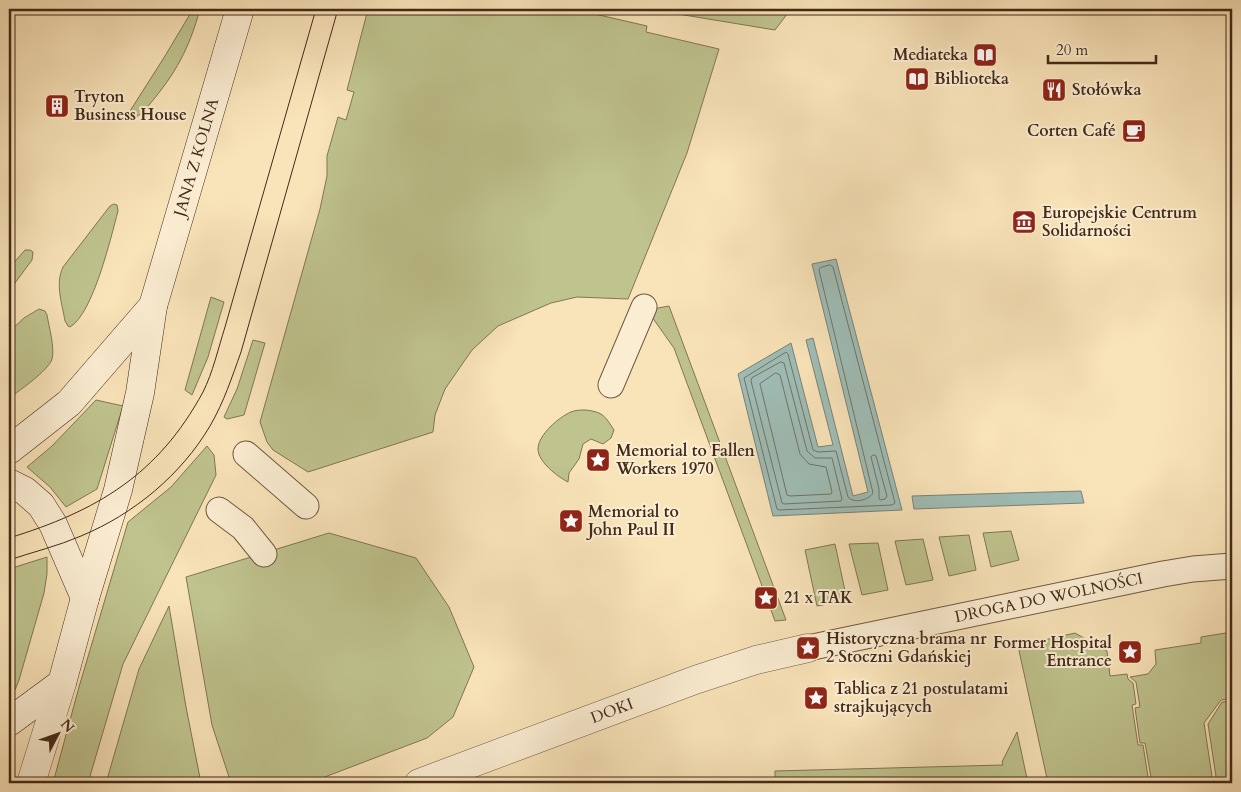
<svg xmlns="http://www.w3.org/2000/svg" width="1241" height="792" font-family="Cardo,serif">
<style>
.green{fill:#bfc38e;stroke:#817654}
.water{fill:#9fbdb6;stroke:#7a8277}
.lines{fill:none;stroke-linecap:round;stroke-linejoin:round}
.shore{stroke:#717468;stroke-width:1}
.pedestrian-casing{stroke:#705841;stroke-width:27}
.minor-casing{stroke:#705841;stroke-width:29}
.tertiary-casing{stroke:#705841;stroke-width:29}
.secondary-casing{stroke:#432a19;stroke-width:29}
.pedestrian{stroke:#fbedd2;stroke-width:25}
.minor{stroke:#fbedd2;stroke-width:28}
.tertiary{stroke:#fbedd2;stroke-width:28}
.secondary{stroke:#fbedd2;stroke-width:28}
.tram{stroke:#432a19;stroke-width:1}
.labels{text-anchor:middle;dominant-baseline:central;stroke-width:4;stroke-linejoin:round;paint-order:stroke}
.poi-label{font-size:16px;font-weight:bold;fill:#432a19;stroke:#fbedd2;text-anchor:start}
.street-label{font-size:16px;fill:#432a19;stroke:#fbedd2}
</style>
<rect width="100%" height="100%" fill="#f9e3b9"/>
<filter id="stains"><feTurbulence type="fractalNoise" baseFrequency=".004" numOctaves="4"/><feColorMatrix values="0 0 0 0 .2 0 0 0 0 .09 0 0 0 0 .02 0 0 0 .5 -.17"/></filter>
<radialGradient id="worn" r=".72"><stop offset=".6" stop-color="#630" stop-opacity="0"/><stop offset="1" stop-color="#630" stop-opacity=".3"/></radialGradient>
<path class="green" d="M193,9H200C189,49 176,73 149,105C144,110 138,119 130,118L128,116L130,111L165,56Z
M368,9H573L647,26L646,32L719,49L687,153L628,299L577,297L551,303L498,326L472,350L445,389L435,415L433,432L308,472L273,450L267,442L260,422L320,209L327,176V156L338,117L346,120L354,92L347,90Z
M685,9H791L775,30L678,14Z
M114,204L117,205L118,211C111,237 93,314 70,327L68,326L65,321C62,303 55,284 63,267L110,206Z
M25,250H30L33,252L32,260L9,291V268Z
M211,297L224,302L208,357L192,395L185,390Z
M669,306L786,620L775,621L674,348L647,310Z
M39,309L45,311L47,315C49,327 55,348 52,359C49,370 19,391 9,398V332L24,318Z
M253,340L265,343L244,415L227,419L224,417L237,389Z
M96,400L123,406L97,489L66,507L50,487L27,467L52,446Z
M586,410C603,412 605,416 614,430L611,438L603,444L591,439L583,444L579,459L569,473L568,482C558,477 538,462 538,449C538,435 559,417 571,412C575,410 581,410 586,410Z
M207,446L214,455L216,475L123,664L88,783H53L79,687L128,522L171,487Z
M1011,531L1019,560L991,567L983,533Z
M329,533L416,558L449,607L474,667L453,717L427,738L309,783H231L212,725L186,577Z
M969,535L976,570L949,576L939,537Z
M923,539L933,580L906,585L895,541Z
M878,543L888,590L862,595L849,544Z
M835,544L847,600L817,606L805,550Z
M47,557V574L44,593L19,680L15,690L9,696V569Z
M169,606L186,707L201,783H106L139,669Z
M1232,632V698L1221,700L1204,723L1213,783H1152L1145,743H1140L1135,708L1140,707L1136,682L1130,677L1148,674L1156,664L1155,650L1201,643V637Z
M1075,633L1107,651L1110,676L1127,674L1128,679L1133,683L1136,704L1132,705L1138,745H1143L1149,783H1048L1018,646Z
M1232,701V783H1217L1208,724L1222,702Z
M1017,732L1028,783H775V771L1003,765L1002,762Z"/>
<path class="water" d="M836,259L902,510L773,516L738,374L791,343L818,447L833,445L806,340L813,338L853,496L868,492L812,264Z
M1081,491L1084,503L914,509L912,496Z"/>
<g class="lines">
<path class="shore" d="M830,265L833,267L895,503L892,505L779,510L777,509L744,378L786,352L788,354L813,450L818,452L836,451L848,497C854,504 869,500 873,493L819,270L820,268Z
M781,362L784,363L807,451L815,458H832L842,499L841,501L784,504L782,503L751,381L752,378Z
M776,373L780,375L800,454L809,464L826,467L832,492L831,494L790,496L787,495L760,384Z
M874,455L876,456L887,496L885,499L880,500L879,498V489L871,457Z"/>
<defs>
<g id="pedestrian">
<path d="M611,385L644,307"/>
<path d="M246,454L306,506"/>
<path d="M219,510L243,528L264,554"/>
<path id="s1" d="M808,648L1163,574L1193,569L1232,566"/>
</g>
<g id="minor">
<path id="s2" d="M419,783L695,680L756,660L808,648"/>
</g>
<path id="tertiary" d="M31,783L62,683"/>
<g id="secondary">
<path d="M9,450L69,403L153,306"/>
<path d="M9,483L25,491L41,505L53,524L85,598"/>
<path id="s3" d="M9,722L62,683L85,598L118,490L140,393L153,306L240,9"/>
</g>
</defs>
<use href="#pedestrian" class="pedestrian-casing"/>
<use href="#minor" class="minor-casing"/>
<use href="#tertiary" class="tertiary-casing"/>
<use href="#secondary" class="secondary-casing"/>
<use href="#pedestrian" class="pedestrian"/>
<use href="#minor" class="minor"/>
<use href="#tertiary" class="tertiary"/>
<use href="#secondary" class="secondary"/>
<path class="tram" d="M9,538C97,511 158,475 203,392C213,372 218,349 225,327L316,9
M9,560C33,552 58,546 81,536C134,514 181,475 210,426C224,402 232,377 241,352L338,9"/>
</g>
<defs>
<symbol id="library-square" viewBox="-11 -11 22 22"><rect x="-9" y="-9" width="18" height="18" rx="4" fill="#8f2418" stroke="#fbedd2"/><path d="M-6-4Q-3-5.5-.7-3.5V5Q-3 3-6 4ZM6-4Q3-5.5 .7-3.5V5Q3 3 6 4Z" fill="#fff"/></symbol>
<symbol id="restaurant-square" viewBox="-11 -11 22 22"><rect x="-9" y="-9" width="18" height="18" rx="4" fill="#8f2418" stroke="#fbedd2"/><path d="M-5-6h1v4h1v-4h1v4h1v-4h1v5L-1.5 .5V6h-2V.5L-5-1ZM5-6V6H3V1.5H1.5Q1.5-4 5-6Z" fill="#fff"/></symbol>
<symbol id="building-square" viewBox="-11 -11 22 22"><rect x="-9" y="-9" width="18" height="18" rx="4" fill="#8f2418" stroke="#fbedd2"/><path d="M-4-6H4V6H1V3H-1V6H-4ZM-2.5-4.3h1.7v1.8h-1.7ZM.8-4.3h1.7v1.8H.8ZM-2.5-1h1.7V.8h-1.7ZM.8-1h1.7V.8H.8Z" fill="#fff"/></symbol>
<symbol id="cafe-square" viewBox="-11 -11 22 22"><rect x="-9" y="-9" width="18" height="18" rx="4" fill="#8f2418" stroke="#fbedd2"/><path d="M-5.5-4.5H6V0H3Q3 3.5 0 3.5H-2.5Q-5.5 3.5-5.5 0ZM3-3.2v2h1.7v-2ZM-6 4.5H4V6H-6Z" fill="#fff"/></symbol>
<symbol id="museum-square" viewBox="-11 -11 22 22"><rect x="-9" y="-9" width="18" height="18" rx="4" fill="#8f2418" stroke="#fbedd2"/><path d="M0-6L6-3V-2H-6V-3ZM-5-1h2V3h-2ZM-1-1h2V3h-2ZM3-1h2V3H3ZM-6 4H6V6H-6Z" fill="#fff"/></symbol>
<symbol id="sight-square" viewBox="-11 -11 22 22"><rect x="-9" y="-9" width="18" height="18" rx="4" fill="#8f2418" stroke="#fbedd2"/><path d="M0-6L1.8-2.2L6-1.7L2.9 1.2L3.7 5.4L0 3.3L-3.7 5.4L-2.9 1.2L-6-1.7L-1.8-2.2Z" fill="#fff"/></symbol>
</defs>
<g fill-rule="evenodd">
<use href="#library-square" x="971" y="41" width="28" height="28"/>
<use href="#library-square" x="903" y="65" width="28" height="28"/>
<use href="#restaurant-square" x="1040" y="76" width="28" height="28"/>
<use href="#building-square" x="43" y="92" width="28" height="28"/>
<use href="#cafe-square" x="1120" y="117" width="28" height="28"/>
<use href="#museum-square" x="1010" y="208" width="28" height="28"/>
<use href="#sight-square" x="584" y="446" width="28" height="28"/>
<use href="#sight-square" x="557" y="507" width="28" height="28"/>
<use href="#sight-square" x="752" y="584" width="28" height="28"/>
<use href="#sight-square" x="794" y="634" width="28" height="28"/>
<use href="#sight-square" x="1116" y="638" width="28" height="28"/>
<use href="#sight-square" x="802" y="684" width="28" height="28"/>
</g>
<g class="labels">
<g class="poi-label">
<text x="968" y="55" text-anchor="end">Mediateka</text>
<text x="934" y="79">Biblioteka</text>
<text x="1072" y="90">Stołówka</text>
<text x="74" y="97">Tryton<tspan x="74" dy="18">Business House</tspan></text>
<text x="1116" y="131" text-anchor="end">Corten Café</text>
<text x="1042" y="213">Europejskie Centrum<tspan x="1042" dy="18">Solidarności</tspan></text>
<text x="616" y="451">Memorial to Fallen<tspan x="616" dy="18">Workers 1970</tspan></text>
<text x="588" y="512">Memorial to<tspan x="588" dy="18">John Paul II</tspan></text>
<text x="784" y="598">21 x TAK</text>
<text x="826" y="639">Historyczna brama nr<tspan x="826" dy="18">2 Stoczni Gdańskiej</tspan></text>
<text x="1112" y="643" text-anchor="end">Former Hospital<tspan x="1112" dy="18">Entrance</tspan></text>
<text x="834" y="689">Tablica z 21 postulatami<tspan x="834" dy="18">strajkujących</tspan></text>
</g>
<g class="street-label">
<text stroke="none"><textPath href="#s3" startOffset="609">JANA Z KOLNA</textPath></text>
<text stroke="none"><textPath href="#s1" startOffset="246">DROGA DO WOLNOŚCI</textPath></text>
<text stroke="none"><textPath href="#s2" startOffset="206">DOKI</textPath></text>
</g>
</g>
<rect width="1241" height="792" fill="none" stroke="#f9e3b9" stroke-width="30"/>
<rect x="10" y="10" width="1221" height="772" fill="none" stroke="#432a19" stroke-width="2.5"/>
<rect x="15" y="15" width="1211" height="762" fill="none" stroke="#432a19"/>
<g transform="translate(58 734) rotate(49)" stroke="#fbedd2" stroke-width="4" paint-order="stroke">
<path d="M0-4L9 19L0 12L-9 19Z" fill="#432a19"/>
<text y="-8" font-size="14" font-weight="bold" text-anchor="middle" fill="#432a19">N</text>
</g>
<path d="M1048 55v8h108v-8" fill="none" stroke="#432a19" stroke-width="2.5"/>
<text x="1056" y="55" font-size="15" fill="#432a19" stroke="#fbedd2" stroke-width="4" paint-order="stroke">20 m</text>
<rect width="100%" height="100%" filter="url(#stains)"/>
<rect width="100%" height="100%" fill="url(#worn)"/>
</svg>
